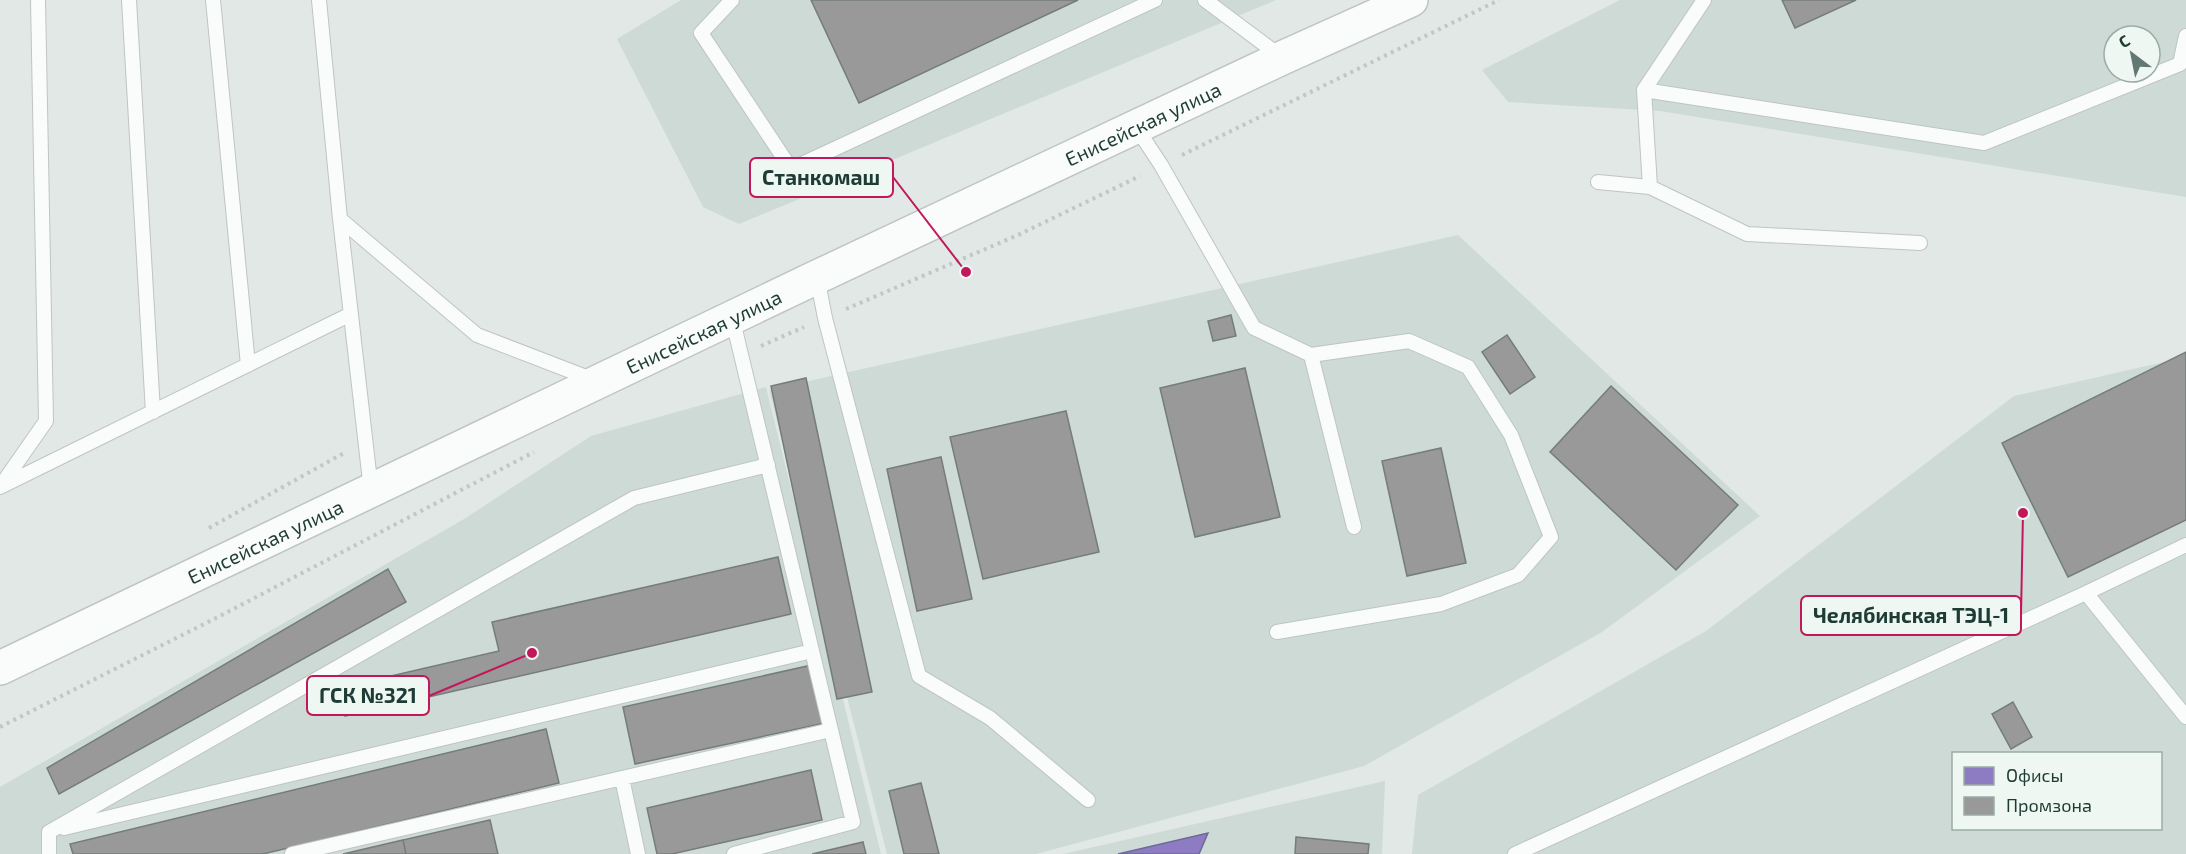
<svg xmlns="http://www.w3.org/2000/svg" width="2186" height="854" font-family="'Exo 2',sans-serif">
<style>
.built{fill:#cedad5;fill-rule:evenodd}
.offices{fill:#8e7cc3;stroke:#6c6998;stroke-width:1.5}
.industry{fill:#999;stroke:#747d7b;stroke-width:1.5}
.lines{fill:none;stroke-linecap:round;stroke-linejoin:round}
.service-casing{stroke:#bec5c2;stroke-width:16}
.tertiary-casing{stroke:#bec5c2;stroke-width:36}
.path{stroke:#bfc8c6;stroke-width:4;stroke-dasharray:3 4.5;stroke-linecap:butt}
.service{stroke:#fafcfb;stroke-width:14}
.tertiary{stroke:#fafcfb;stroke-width:33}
.labels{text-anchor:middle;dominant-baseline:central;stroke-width:6;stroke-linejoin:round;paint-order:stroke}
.street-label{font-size:20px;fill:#1e3c35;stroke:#eff7f3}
.leader{fill:none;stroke:#c2185b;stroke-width:2}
.callout-dot{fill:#c2185b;stroke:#eff7f3;stroke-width:2}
.callout{fill:#eff7f3;stroke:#c2185b;stroke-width:2}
.callout-label{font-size:21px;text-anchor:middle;font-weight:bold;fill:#1e3c35}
</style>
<rect width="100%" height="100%" fill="#e1e8e5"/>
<path class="built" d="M681,0H1276L739,224L703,207L617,39Z
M1620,0H2186V197L1660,111L1508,102L1482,70ZM2114,36H2150V72H2114Z
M1458,235L1760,516L1602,632L1364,766L1036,854H887L769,390Z
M2186,357V854H1412L1418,795L1706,631L2014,396ZM1954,754H2160V828H1954Z
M766,387L881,854H0V787L464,519L591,436Z
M1385,781L1382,854H1063Z"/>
<path class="offices" d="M1208,833L1199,854H1118Z"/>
<path class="industry" d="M811,0H1078L859,103Z
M1782,0H1856L1795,28Z
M1231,315L1236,336L1213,341L1208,321Z
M1507,335L1535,377L1510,394L1482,352Z
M2186,352V520L2068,577L2002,443Z
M1245,368L1280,517L1195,537L1160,388Z
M806,378L872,692L837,699L771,386Z
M1611,386L1738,505L1676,570L1550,452Z
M1066,411L1099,552L983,579L950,437Z
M1441,448L1466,563L1407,576L1382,461Z
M941,457L972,599L917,611L887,469Z
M778,557L791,614L345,716L339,688L499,651L492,622Z
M388,569L406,602L59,794L47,768Z
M812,665L825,723L635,764L623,707Z
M2013,702L2032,737L2011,749L1992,714Z
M546,729L559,783L263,854H73L70,844Z
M811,770L822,820L672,854H657L647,808Z
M921,783L939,854H904L889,791Z
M490,820L498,854H406L403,840Z
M1296,837L1369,844L1368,854H1295Z
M403,840L406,854H343Z
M863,842L866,854H812Z"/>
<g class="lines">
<defs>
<path id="service" d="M129,0L153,412
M213,0L248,365
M319,0L340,219L371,490
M732,0L701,33L791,169L1155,0
M1205,0L1280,56
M1704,0L1644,90L1650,187L1747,234L1920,243
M1644,90L1984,143L2180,64L2186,36
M1136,127L1161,165L1254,328L1311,355L1409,341L1468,367L1511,435L1551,537L1518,575L1441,604L1277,632
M1598,182L1650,187
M340,219L477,335L594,380
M817,277L825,318L919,676L990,718L1088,800
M732,317L853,822L734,854
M1311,355L1354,527
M2,486L351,314
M0,487L46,421L38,0
M2086,593L2186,545
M622,778L638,854
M64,828L812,651
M49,854V832L634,498L768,465
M292,854L831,730
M1515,854L2086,593L2186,717"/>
<g id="tertiary">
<path id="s1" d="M0,668L817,277L1282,58L1411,0"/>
</g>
</defs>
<use href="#service" class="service-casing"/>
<use href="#tertiary" class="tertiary-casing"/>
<path class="path" d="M1182,155L1499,0
M846,309L1018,235L1140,176
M761,346L804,327
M209,528L344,453
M0,727L216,618L534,452"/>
<use href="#service" class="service"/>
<use href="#tertiary" class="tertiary"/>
</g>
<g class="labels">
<g class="street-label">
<text stroke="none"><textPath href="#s1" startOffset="1266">Енисейская улица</textPath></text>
<text stroke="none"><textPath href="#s1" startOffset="780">Енисейская улица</textPath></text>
<text stroke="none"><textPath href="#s1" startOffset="294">Енисейская улица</textPath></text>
</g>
</g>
<path class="leader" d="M966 272L893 177M2023 513L2021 615M532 653L429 696"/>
<g class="callout-dot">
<circle cx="966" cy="272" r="6"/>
<circle cx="2023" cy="513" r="6"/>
<circle cx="532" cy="653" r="6"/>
</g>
<g class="callout">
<rect x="750" y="158" width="143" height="39" rx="6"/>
<rect x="1801" y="596" width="220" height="39" rx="6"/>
<rect x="307" y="676" width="122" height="39" rx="6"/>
</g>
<g class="callout-label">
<text x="821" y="185">Станкомаш</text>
<text x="1911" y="623">Челябинская ТЭЦ-1</text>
<text x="368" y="703">ГСК №321</text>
</g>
<rect x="1952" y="752" width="210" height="78" fill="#eff7f3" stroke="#9baca7" stroke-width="1.5"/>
<rect x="1964" y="767" width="30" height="18" fill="#8e7cc3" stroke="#9baca7" stroke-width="1.5"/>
<text x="2006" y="782" font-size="18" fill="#1e3c35">Офисы</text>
<rect x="1964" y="797" width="30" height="18" fill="#999999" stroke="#9baca7" stroke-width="1.5"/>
<text x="2006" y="812" font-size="18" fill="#1e3c35">Промзона</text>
<g transform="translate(2132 54) rotate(328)"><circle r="28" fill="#eff7f3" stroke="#9baca7" stroke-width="1.5"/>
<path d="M0-4.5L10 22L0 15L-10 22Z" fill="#627873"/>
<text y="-9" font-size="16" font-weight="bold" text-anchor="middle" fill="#1e3c35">С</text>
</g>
</svg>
